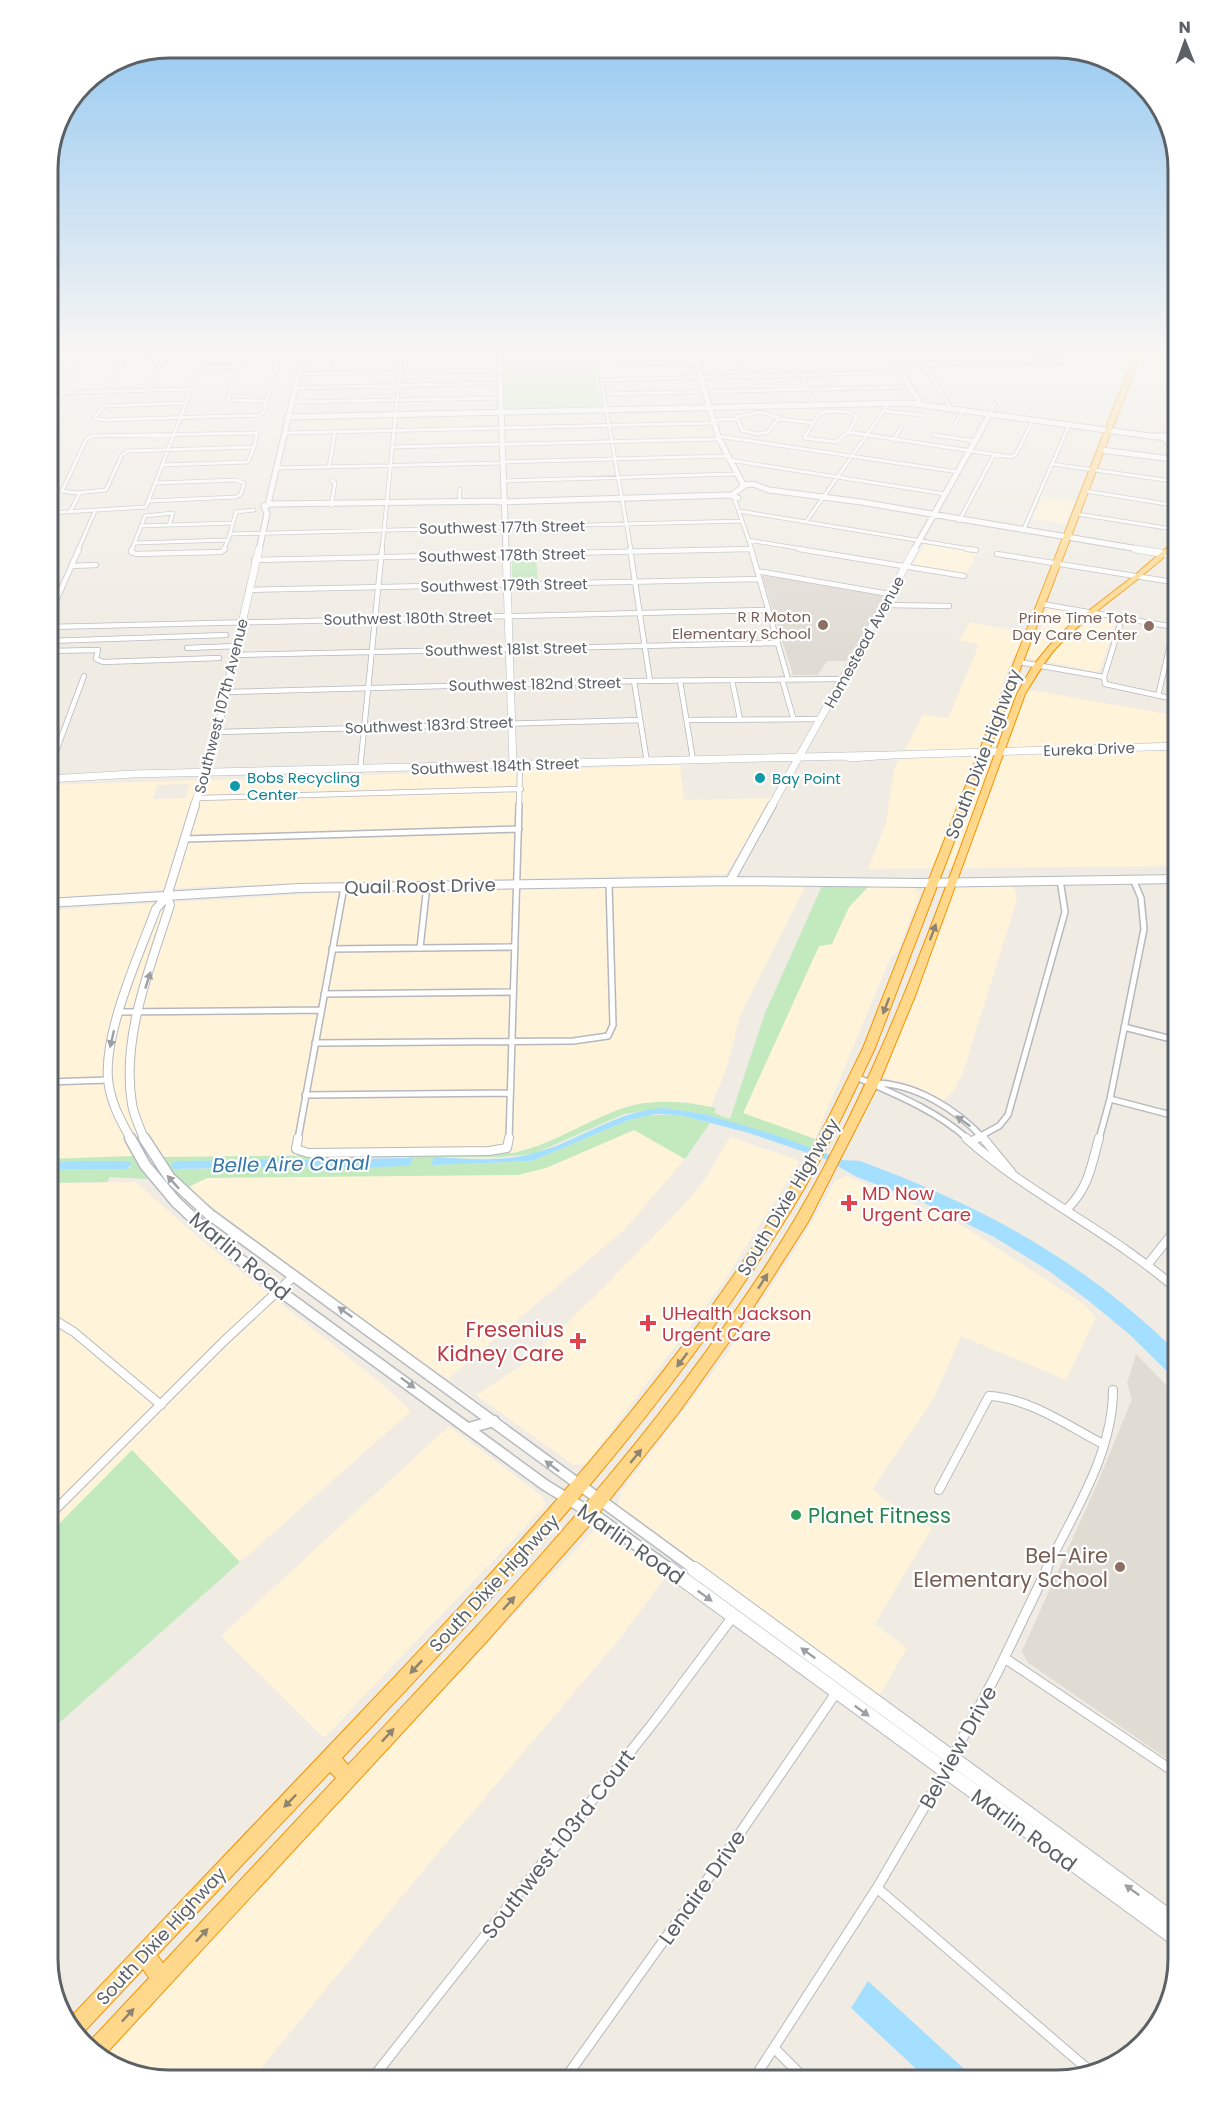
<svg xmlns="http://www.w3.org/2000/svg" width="1227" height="2128" font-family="Poppins,sans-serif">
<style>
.commercial{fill:#fff3da;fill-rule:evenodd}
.education{fill:#e0dbd3}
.green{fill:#c2eabe;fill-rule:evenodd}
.water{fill:#a5dfff}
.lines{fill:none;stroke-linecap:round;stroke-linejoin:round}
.street-far4-casing{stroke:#b5b8bc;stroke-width:4.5}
.street-far3-casing{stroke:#b5b8bc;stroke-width:6}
.street-far2-casing{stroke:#b5b8bc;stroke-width:8}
.street-far1-casing{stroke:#b5b8bc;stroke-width:10}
.street-casing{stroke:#b5b8bc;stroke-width:11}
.secondary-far4-casing{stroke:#b5babf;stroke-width:7}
.secondary-far3-casing{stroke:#b5babf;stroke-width:8}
.secondary-far2-casing{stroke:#b5babf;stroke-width:10}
.secondary-far1-casing{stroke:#b5babf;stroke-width:13}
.secondary-casing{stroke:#b5babf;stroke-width:16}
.highway-casing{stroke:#f49300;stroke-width:2}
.street-far4{stroke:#fff;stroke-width:3}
.street-far3{stroke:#fff;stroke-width:4.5}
.street-far2{stroke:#fff;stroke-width:5}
.street-far1{stroke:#fff;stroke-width:8}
.street{stroke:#fff;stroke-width:9}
.secondary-far4{stroke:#fff;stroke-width:5}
.secondary-far3{stroke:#fff;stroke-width:7}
.secondary-far2{stroke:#fff;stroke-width:8}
.secondary-far1{stroke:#fff;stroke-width:10}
.secondary{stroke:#fff;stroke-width:14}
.highway{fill:#ffd88c;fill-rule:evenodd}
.oneway{fill:#8d8571}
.oneway2{fill:#9da0a3}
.education-dot{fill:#8d6e63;stroke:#fff;stroke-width:2}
.culture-dot{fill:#0f9aa8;stroke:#fff;stroke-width:2}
.health-dot{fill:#e0444e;stroke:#fff;stroke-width:2}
.leisure-dot{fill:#2e9e5b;stroke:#fff;stroke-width:2}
.labels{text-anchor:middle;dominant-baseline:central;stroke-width:4.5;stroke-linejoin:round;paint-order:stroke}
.far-street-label{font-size:15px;fill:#5c6166;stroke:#fff}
.far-education-label{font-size:15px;fill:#785e54;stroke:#fff;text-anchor:end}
.far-culture-label{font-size:15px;fill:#0d838f;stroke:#fff;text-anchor:start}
.street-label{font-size:18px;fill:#5c6166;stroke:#fff}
.health-label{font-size:18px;fill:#be3a42;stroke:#fff;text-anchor:start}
.water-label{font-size:20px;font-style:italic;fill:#3376a9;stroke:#fff}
.near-street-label{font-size:21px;fill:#5c6166;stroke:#fff}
.near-health-label{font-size:21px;fill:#be3a42;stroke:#fff;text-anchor:end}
.near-leisure-label{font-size:21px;fill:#27864d;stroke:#fff;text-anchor:start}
.near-education-label{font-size:21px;fill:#785e54;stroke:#fff;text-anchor:end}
.rim{fill:none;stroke:#5c6166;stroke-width:3}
</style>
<rect width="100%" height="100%" fill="#f0ece4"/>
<path class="commercial" d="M1042,496L1075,501L1066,524L1032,519Z
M925,543L977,552L967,574L913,564Z
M1048,607L1117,619L1099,672L1014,655L1002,685L1179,716V741L1145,743L1149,751H1179V866L868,869L886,823L894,770L923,715L948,718L979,645L959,640L970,622L1038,635Z
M680,765L684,800L773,798L726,874L210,886L48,898V785ZM189,784L186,798L153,799L157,785Z
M806,885L740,1016L727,1067L711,1107L686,1102L633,1105L556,1140L513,1153L48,1159V910L327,893Z
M953,886H1013L1017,900L963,1072L954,1091L940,1103L881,1075Z
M868,887H913L920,893L898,951L891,956L815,1139L743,1114L819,946L832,944L849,907Z
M634,1130L685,1159L625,1229L448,1379L405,1354L189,1189L197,1181L207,1178L546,1168Z
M730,1137L800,1161L723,1283L586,1464L573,1465L476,1395L525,1363L598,1293L683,1206L706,1178Z
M847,1176L958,1223L1082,1303L1096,1317L1066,1380L961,1336L933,1400L873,1488L881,1497L932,1528L875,1624L907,1648L878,1698L617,1507L621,1492L726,1355L794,1252L836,1180Z
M136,1182L200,1239L382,1384L411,1411L48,1732V1183Z
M449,1426L542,1496L546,1505L324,1738L221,1636Z
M597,1527L667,1575L617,1642L432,1860L251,2080H162L102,2060L101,2058L177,1973Z"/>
<path class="education" d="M503,351H595L599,372L504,374Z
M771,575L884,595L882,604L846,661H827L818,675H793L762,576Z
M1136,1354L1179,1398V1767L1027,1662L1022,1651L1098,1482L1132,1399L1127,1383Z"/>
<path class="green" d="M599,372L600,378L596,380L601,407L505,409L504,374Z
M518,557H536L538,581L512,579V560Z
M822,886L868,887L849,907L832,944L819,946L743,1113L815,1139L811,1148L704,1114L665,1108L624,1114L533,1154L501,1157H436L432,1165L532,1161L629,1120L648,1115H680L710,1123L685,1159L634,1130L546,1168L518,1175L207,1178L184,1189L159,1157L513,1153C557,1144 591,1116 634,1105C662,1099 688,1102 716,1108L714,1113L730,1119L765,1013ZM409,1157L410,1165L354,1168L334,1166L176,1169L175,1162Z
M133,1156L148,1179L110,1177L107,1182L48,1183V1169H126L132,1166L127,1161L48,1163V1159Z
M132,1450L240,1562L59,1723L48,1709V1535Z"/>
<path class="water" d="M665,1108L704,1114L779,1136L843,1160L860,1161C983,1206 1084,1261 1179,1354V1383L1129,1334L1089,1301L1049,1271L994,1237L922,1202L857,1177L825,1159L749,1133L680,1115L655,1114L629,1120L532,1161L432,1165L433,1158L436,1157C467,1159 504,1162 534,1153C581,1141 613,1111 665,1108Z
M413,1158L410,1165L404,1166L354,1168L334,1166L174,1169L171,1165L176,1161Z
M89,1161H127L133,1164L126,1169H48V1163Z
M868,1981L961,2066L977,2080H928L851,2008Z"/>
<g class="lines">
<defs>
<path id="street-far4" d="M442,351H456
M730,351L735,364
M766,351L771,364
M801,351L807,363
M837,351L843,364
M1105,351L1102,357L1107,360L1179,359
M693,352L746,351
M320,353H365
M124,356L163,357L149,390
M619,364L696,363
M923,364L951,408
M897,365L1061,361L1066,360L1070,351
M199,368L238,366
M798,368L815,405
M328,373L330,363
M298,374L500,370
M295,388L500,383
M107,391L127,351
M48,393L191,389
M603,394L910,387
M292,402L501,398
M186,403L104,406L94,418L104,420L260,415L264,412L279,355L252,353L242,356L228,400L266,401
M828,411L848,412L857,417L849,431L836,442L804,438L819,414Z
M883,411L923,415
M761,412L779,418L768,432L756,434L742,430L737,417Z
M990,414L995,403
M48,418L65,392L81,358
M779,419L813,423
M714,420L736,419
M955,424L963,410
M848,432L1011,457L1016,454L1033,420
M257,433L254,447L128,451L122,455L106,490L76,493L62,491L86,440L91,436Z
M284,433L714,423
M934,435L975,441
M717,436L958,472
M893,441L902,426
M392,447L718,439
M729,460L945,494
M502,462L727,456
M1052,464L1179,482
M162,465L248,462L254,447
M329,467L335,432
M277,468L502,463
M331,480L335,483L331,506
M503,481L735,474
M1085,491L1179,506
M735,500L752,550
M149,501L236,497L241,494L244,483L236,480L156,483
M459,503L460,489
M739,511L976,550
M70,512L80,493
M48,513L146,507L206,351
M173,513L169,525L141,526L145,516Z
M1077,514L1179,530
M959,521L994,455
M806,522L889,403
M233,523L236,512L254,510
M1023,531L1069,425
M230,534L742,521
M748,540L808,550
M135,543L228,540L233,523L169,525
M78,550L95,511
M132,550L141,526
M223,550L228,540
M382,550L402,351
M631,550L601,380L902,372
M704,550L750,549"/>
<path id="street-far3" d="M132,549L131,552L136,554L221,552L225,549
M630,549L650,681
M751,549L788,679
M799,549L964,576
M967,549L976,550
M997,554L1179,583
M254,560L750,549
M71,566L96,565
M757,571L889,594
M248,590L759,579
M1042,604L1174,627
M885,605L949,606
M1122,618L1104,677L1105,684L1179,700
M48,619L79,549
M48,627L768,610
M48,641L226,635
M187,648L237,646
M48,651L98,650L96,659L103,662L219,658
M235,655L778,643
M1019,662L1104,677
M782,679L793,717
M732,680L740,719
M634,681L647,762
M680,681L693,760
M227,692L634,681L843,679
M1158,696L1179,606
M1177,699L1179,689
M687,720L821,719
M217,732L640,720
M360,770L382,549
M48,773L84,676
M198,798L521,789
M519,807L520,765"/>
<path id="street-far2" d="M185,839L519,829
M420,948L427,885
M332,949L515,947
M324,994L513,992
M119,1012L321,1010
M1124,1027L1179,1041
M315,1043L573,1041L608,1036L613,1025L609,883
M856,1077C897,1095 935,1110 968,1139
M48,1082L108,1080
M873,1083C915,1083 956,1109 984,1139
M305,1095L510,1093
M1110,1099L1179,1117
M298,1139L344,887
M509,1139L519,805
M975,1139L999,1126L1008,1115L1065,912L1060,880
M1099,1139L1110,1099L1144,929L1141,898L1133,879"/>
<path id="street-far1" d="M298,1138L296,1149L308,1153L489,1151L507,1148L509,1138
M966,1138C1031,1196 1113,1233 1179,1291
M983,1138L1011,1172
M972,1141L978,1138
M1067,1209C1089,1187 1091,1167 1099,1138
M1148,1264L1172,1234L1179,1211
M48,1316L74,1332L161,1405
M939,1490L989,1396C1029,1398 1068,1426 1103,1444
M48,1517L223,1342L294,1276
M1046,1570C1073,1514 1113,1454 1113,1390"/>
<path id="street" d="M1006,1659L1179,1775
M952,1758L997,1673L1047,1569
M877,1888L1091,2072
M1154,2030L1165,2004
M774,2048L806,2080
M371,2080L657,1718L734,1615
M564,2080L727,1852L836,1693
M753,2080L877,1888L946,1770"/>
<path id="secondary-far4" d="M499,351L506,550
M693,351L719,439L744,486
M889,351L918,400L917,404
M288,417L908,403L1157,437L1179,436H1151
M1162,436L1179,453
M1101,450L1179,460
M732,495L745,485L753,484L769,490L861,502L1144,550
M499,502L729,495L738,498
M268,504L304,351
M259,550L267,514L264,506L271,504L503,501
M914,550L990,414"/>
<path id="secondary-far3" d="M506,549L513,765
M1135,549L1179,556
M892,755L1179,746
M892,755L850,758L845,756Z
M48,779L133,774L845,756
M194,807L217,732L259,549
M771,807L915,549"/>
<path id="secondary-far2" d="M730,881L772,805
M48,903L299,888L730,881L919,883L1179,879
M131,1139C120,1120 110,1101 108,1079C104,1031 139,955 156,909L167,896L195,805
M144,1139C140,1128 134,1116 132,1104C121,1037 150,968 170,905L167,896"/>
<path id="secondary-far1" d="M130,1138L145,1165L176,1202L223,1246L288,1297L545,1485L599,1518L671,1570
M144,1138L170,1178L209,1214L696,1570
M469,1428L494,1421"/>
<path id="secondary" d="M669,1569L1172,1936L1179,1938
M694,1569L1179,1924"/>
<path id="highway" d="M1136,351H1142L875,1048C846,1109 817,1171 780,1228C657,1423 500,1591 342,1758L348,1765C473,1631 597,1501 705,1353C738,1308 770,1262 798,1214C893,1051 951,870 1017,694L1032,667L1049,646L1069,626L1135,575L1179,537V543C1141,581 1093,609 1056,648C1044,662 1035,678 1025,694L915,996L879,1083L808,1222L749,1314L679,1412L588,1527L487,1641L101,2059L88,2043L149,1978L143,1969L81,2035L68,2020C174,1908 281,1797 387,1685C525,1539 661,1391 770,1221C806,1166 834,1107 863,1048ZM330,1772L336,1778L163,1963L157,1955Z"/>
</defs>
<use href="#street-far4" class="street-far4-casing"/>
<use href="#street-far3" class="street-far3-casing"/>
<use href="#street-far2" class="street-far2-casing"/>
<use href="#street-far1" class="street-far1-casing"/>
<use href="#street" class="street-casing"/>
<use href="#secondary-far4" class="secondary-far4-casing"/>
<use href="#secondary-far3" class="secondary-far3-casing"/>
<use href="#secondary-far2" class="secondary-far2-casing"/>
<use href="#secondary-far1" class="secondary-far1-casing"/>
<use href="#secondary" class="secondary-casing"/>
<use href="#highway" class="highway-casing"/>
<use href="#street-far4" class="street-far4"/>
<use href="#street-far3" class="street-far3"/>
<use href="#street-far2" class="street-far2"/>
<use href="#street-far1" class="street-far1"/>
<use href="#street" class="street"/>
<use href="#secondary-far4" class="secondary-far4"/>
<use href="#secondary-far3" class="secondary-far3"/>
<use href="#secondary-far2" class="secondary-far2"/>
<use href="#secondary-far1" class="secondary-far1"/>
<use href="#secondary" class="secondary"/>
<use href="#highway" class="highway"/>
</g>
<defs><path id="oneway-solid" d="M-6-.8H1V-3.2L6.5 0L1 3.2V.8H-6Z" transform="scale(1.5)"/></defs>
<g class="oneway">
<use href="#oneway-solid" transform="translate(933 932) rotate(-70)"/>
<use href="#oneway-solid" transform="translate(886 1006) rotate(111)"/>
<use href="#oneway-solid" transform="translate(763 1281) rotate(-57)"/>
<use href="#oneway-solid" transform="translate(682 1360) rotate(127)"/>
<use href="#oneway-solid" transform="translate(636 1456) rotate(-51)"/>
<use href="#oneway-solid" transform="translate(509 1603) rotate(-48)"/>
<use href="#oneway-solid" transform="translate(416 1667) rotate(133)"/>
<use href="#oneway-solid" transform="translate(388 1735) rotate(-47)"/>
<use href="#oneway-solid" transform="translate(290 1801) rotate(134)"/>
<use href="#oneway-solid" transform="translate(202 1935) rotate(-47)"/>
<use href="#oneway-solid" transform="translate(128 2015) rotate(-47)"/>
</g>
<g class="oneway2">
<use href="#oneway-solid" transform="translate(148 980) rotate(-72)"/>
<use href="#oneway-solid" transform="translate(112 1039) rotate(103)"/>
<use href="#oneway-solid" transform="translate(963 1121) rotate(-144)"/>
<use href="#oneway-solid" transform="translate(173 1182) rotate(-132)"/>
<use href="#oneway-solid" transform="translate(345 1312) rotate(-144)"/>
<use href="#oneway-solid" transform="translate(408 1383) rotate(37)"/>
<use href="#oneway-solid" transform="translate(552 1466) rotate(-143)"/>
<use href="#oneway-solid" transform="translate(705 1596) rotate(36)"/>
<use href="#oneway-solid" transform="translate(808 1653) rotate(-144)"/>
<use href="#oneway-solid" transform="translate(862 1711) rotate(36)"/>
<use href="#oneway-solid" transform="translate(1132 1890) rotate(-144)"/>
</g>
<linearGradient id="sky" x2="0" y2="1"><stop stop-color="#8dc5f1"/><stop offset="0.54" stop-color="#f8f6f3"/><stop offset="1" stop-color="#f8f6f3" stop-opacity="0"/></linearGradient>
<rect width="1227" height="649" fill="url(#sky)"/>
<g class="education-dot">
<circle cx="823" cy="625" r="6"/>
<circle cx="1149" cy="626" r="6"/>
<circle cx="1120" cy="1567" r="6"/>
</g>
<g class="culture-dot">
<circle cx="760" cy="778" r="6"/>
<circle cx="235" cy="786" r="6"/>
</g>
<g class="health-dot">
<path d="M846 1194h6v6h6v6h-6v6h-6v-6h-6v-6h6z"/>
<path d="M645 1314h6v6h6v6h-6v6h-6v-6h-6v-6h6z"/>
<path d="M575 1332h6v6h6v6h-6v6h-6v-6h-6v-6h6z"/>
</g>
<circle class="leisure-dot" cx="796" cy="1515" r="6"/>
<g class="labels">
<g class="far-street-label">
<text transform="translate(502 527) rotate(-1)">Southwest 177th Street</text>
<text transform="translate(502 555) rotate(-1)">Southwest 178th Street</text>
<text transform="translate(504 585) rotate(-1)">Southwest 179th Street</text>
<text transform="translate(408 618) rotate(-1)">Southwest 180th Street</text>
<text transform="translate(864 642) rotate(-61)">Homestead Avenue</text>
<text transform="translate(506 649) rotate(-1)">Southwest 181st Street</text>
<text transform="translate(535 684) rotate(-1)">Southwest 182nd Street</text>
<text transform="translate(221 706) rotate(-76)">Southwest 107th Avenue</text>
<text transform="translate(429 725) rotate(-2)">Southwest 183rd Street</text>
<text transform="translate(1089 749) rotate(-2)">Eureka Drive</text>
<text transform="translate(495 766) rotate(-2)">Southwest 184th Street</text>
</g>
<g class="far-education-label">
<text x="811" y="616">R R Moton<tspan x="811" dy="17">Elementary School</tspan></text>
<text x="1137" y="617">Prime Time Tots<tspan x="1137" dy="17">Day Care Center</tspan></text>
</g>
<g class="far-culture-label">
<text x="247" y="777">Bobs Recycling<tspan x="247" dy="17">Center</tspan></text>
<text x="772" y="778">Bay Point</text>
</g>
<g class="street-label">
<text transform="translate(983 754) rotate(-69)">South Dixie Highway</text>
<text transform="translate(420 886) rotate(-1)">Quail Roost Drive</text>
<text transform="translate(788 1197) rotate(-59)">South Dixie Highway</text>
<text transform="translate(494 1583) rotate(-47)">South Dixie Highway</text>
<text transform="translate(161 1936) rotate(-47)">South Dixie Highway</text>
</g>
<g class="health-label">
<text x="862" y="1193">MD Now<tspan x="862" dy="21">Urgent Care</tspan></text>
<text x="662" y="1313">UHealth Jackson<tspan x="662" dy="21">Urgent Care</tspan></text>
</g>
<g class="water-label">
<text transform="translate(291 1164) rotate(-1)">Belle Aire Canal</text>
</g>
<g class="near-street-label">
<text transform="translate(240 1256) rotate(40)">Marlin Road</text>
<text transform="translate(631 1544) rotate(35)">Marlin Road</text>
<text transform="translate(958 1747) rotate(-61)">Belview Drive</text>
<text transform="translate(1024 1830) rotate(36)">Marlin Road</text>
<text transform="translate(558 1844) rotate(-52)">Southwest 103rd Court</text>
<text transform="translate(702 1887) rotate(-55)">Lenaire Drive</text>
</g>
<g class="near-health-label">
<text x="564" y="1329">Fresenius<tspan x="564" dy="24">Kidney Care</tspan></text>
</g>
<g class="near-leisure-label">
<text x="808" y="1515">Planet Fitness</text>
</g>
<g class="near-education-label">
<text x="1108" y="1555">Bel-Aire<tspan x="1108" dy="24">Elementary School</tspan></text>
</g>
</g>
<path d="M0 0H1227V2128H0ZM169 58H1057A111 111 0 0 1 1168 169V1959A111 111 0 0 1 1057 2070H169A111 111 0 0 1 58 1959V169A111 111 0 0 1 169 58Z" fill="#fff" fill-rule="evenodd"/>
<path class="rim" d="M169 58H1057A111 111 0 0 1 1168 169V1959A111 111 0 0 1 1057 2070H169A111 111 0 0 1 58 1959V169A111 111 0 0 1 169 58Z"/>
<g transform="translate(1185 42) rotate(359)" stroke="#ffffff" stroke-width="4.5" paint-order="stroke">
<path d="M0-4.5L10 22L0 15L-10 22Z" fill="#5c6166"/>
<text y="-9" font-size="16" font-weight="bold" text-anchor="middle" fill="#5c6166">N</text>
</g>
</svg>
